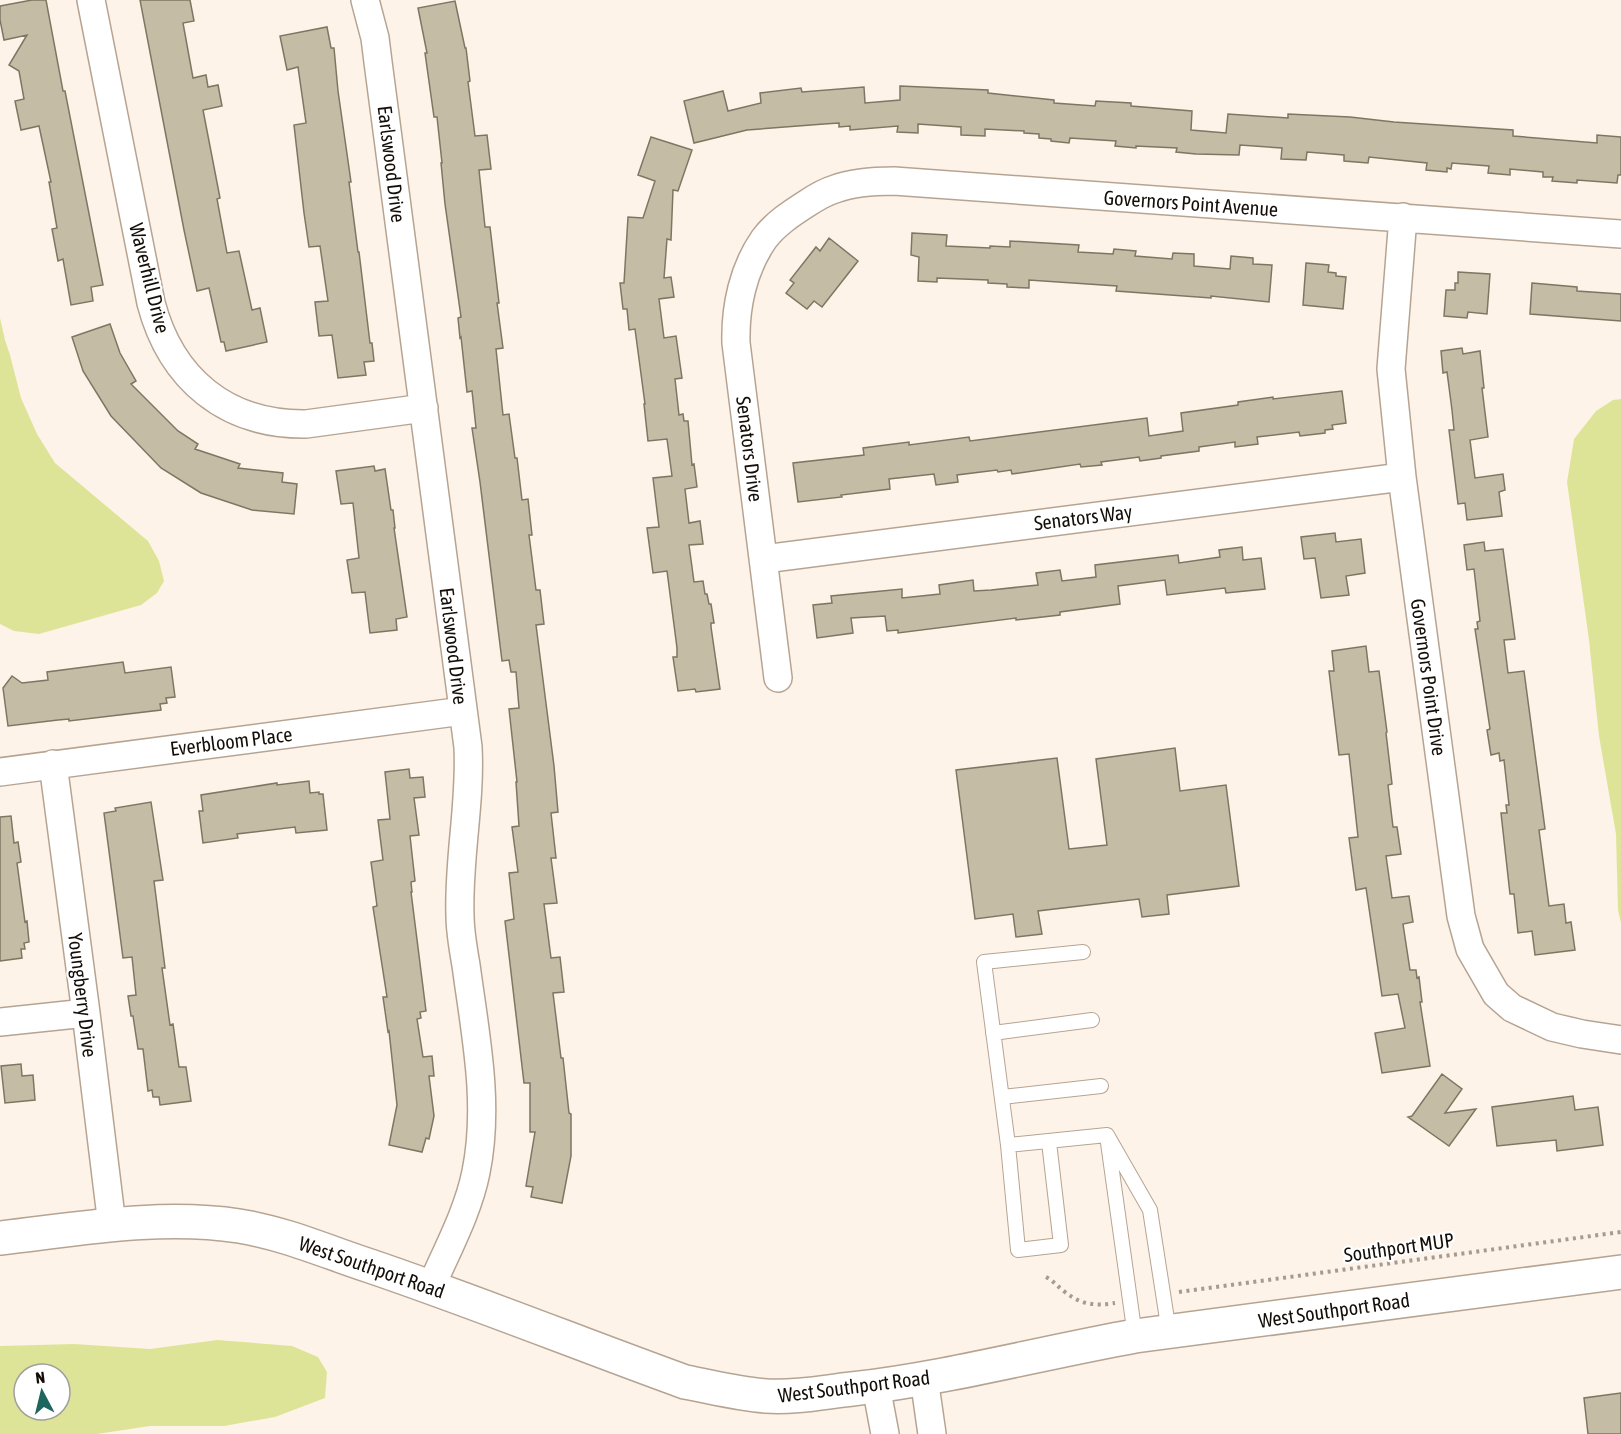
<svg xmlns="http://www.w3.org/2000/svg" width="1621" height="1434" font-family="'Asap Condensed',sans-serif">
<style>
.water{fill:#dee497;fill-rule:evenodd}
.building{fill:#c5bca6;stroke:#7f7662;stroke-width:1.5}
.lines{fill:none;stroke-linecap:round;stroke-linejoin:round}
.lane-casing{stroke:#b6a493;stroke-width:16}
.street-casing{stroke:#b6a493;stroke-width:30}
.secondary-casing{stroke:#b6a493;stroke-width:36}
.path{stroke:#a49b92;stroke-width:4;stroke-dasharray:3 4.5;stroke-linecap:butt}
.lane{stroke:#fff;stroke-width:14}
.street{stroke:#fff;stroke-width:27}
.secondary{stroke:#fff;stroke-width:33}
.labels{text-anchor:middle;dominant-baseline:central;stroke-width:4.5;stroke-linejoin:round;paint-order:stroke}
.street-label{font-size:20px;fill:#140e08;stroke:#fff}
</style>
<rect width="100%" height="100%" fill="#fef3e8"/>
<path class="water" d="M0,318L5,340L10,355L21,398L37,434L55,463L148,541L159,561L164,581L157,593L141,605L39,634L14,631L0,624Z
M1621,399V923L1618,910L1616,834L1599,736L1589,640L1567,482L1574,439L1596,411L1613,400Z
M217,1340L292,1346L318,1357L327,1372L325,1398L275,1417L224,1426H150L97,1434H0V1346L74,1344L150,1349ZM24,1374H60V1410H24Z"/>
<path class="building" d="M32,0H46L63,91H65L103,285L91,287L93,301L71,305L63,259L58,261L52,229L57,228L49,182H51L39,126L21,130L15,101L24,99L19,71L9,65L27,35L4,40L0,20V6Z
M140,0H190L194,21L183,23L193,78L206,75L208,87L218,85L222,106L203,110L220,198L217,199L227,253L239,251L252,310L260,308L267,342L226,351L224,342H221L209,288L197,291L184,230Z
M455,1L465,48H466L470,81L468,82L475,136L487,135L491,169L479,170L485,227H490L499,303H497L503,348L496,349L503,415L509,414L515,458H517L522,500L528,499L532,535H529L536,590H540L544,624L536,625L554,766L558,812L551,813L556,858H551L557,903L544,904L551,958L560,957L564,992L553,993L561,1058H563L569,1113L571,1114V1156L562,1203L531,1197L533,1187L526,1186L535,1132H530V1083H524L505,921L514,919L509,873L518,872L512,827L519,826L516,782H517L509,709L519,708L516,672H511L509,660L502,661L480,482L472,428H476L472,391L467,392L461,337L460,338L458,318L461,317L445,204L441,163H442L437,117H434L425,53H427L418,8Z
M327,27L331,48H334L338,91L351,182H349L358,252H359L370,343H372L374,361L364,362L366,375L338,378L332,335L319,336L315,302L328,301L320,246L309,247L304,213L294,125L306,123L298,67L287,70L280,36Z
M900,86L988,90V93L1054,100V103L1095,106L1096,101L1131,103V106L1192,111L1191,130L1226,133L1228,114L1288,118V114L1350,117L1394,122L1513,130V136L1597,143V135L1621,137V175H1618L1617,183L1577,180V183L1552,181L1553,177H1543V172L1510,169V175L1488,173L1489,166L1452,163L1451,169L1447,168V172L1426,170L1427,163L1369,157L1368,163L1344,161V155L1307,152L1306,160L1281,159L1282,148L1240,145L1239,155L1196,154L1176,152L1177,148L1136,146V148L1115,146L1116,141L1070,138L1069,143L1051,141V139L1039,138V134L1024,133V131L985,129V136L961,135V127L918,124V133L897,132L898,126L850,130V126L839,127V123L824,124L747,130L694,143L684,101L723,91L728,111L761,103L760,93L801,88L802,92L864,87L865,103L900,100Z
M651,137L692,150L678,191L673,190L671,240L667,239L664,278L671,277L674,297L659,299L664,338L676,336L682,378L675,379L679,415L683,414L684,421H688L692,465L694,464L697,487L685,489L689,523L700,521L703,544L689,545L694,582L703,581L705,594H707L709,604H711L714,623H711V627L720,689L696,692L695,689L678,691L673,657H677V648L667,571L653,573L647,528L659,527L653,478L672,476L667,439L648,441L644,404H645L635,329L629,330L627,309H623L620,283H624L628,217L643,218L655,181L638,175Z
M912,233L947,235L946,246L990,248V246L1010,247V241L1079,245L1078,252L1113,254L1114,249L1136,251L1135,256L1172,259L1173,253L1194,254V266L1230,269L1231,256L1253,258V264L1272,265L1269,302L1211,296V298L1116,291L1117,286L1029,280V288L1007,287V284L988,283V280L937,278V282L918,281L919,257L911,255Z
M829,238L858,261L822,307L814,301L807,309L786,293L794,283L790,280L816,247L820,251Z
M1306,263L1329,265L1328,272L1336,273V276L1346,277L1343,309L1303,305Z
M1458,272L1490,274L1487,314L1468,312L1467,318L1444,316L1446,290H1455V283H1458Z
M1532,283L1577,287V291L1621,294V321L1530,314Z
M110,324L120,353L136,381L131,384L178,431L198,444L195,449L240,464L238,468L283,473L282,482L297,484L294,514L252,510L201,493L161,468L111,416L83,371L72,337Z
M1462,348L1463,354L1480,351L1484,388H1482L1488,437L1470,440L1475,478L1503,474L1505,490L1499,492L1502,516L1467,520L1465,503L1458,504L1449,430H1454L1452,410L1447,372L1443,373L1441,351Z
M1342,391L1346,423L1332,425L1333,429L1325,430V433L1300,436L1299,432L1257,437L1258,444L1235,447V442L1199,447V451L1161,456V458L1140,461L1139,457L1101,462L1102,465L1081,467L1080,464L1012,474L1011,470L998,472L997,470L957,475L958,482L936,485L934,474L889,479L890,489L841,495L842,497L798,502L793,463L864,455L863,448L909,442V445L969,437L970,441L1147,418L1149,436L1183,431L1181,413L1238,405V402L1273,397V399Z
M374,466L375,471L385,469L391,510H393L395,528H394L407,617L396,619L397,630L370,633L365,592L352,593L347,560L359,558L353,503L341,504L336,471Z
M1335,533L1336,542L1361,539L1365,573L1346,576L1349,595L1321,598L1315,558L1304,559L1301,537Z
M1484,542L1485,551L1503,549L1515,639L1504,640L1508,673L1524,671L1545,829L1539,830L1549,906L1564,904L1566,923L1571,922L1575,950L1535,955L1532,931L1518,933L1514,894H1510L1501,813H1507L1506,805H1509L1504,760L1500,761L1499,753L1491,755L1487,730L1490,729L1475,629H1478L1477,622L1480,621L1474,569L1467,570L1464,545Z
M1242,547L1243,560L1261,558L1265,589L1226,593L1225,588L1167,595L1165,580L1118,586L1120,604L1060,612V615L1016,620V618L898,633V630L887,631L885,616L851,618L853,633L817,638L813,605L832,603L831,596L902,589V598L940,594L939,585L973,580L974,591L991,590L1038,585L1036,573L1060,570L1062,581L1096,577L1095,565L1178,555L1179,563L1220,557L1219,550Z
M1366,646L1369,672L1379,671L1387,732L1386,733L1392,784L1388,785L1393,827H1397L1401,854L1386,856L1392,898L1409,896L1413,922L1403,924L1410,970H1416L1417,978L1419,977L1422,1002H1420L1430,1066L1382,1073L1375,1033L1405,1028L1398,994L1382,996L1366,888L1356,890L1349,838L1358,837L1349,754L1339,755L1329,671H1334L1332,651Z
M123,662L125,673L171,667L175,697L166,698L167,703L160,704L161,710L69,721V719L58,720L8,726L3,688L12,676L22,683L48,680L47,672Z
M1175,748L1180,791L1226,785L1239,886L1167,895L1169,914L1142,917L1139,899L1038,911L1042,934L1016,937L1013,914L975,919L956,770L1057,758L1069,849L1107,845L1096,759Z
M409,769L410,778L423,777L425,797L414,798L419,835L410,836L415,881L411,882L412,892H411L426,1011L420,1012L421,1018L417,1019L423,1057L432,1056L434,1076H429L434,1116L429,1139L426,1138L422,1152L389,1145L397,1105L389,1031L388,1032L383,997H387L373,907L377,906L371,862L383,860L378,820L390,819L385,772Z
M309,781L310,793L319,792V794H323L327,830L296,833L295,827L237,834L238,838L203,843L199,811H203L201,795L277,783V785Z
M151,802L163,880L154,881L165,968H162L170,1025L173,1024L179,1067H186L191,1101L160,1105L159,1097H153L152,1090L148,1091L143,1049H138L133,1016H131L128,996L136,995L132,957L123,958L104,813L116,811L115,808Z
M11,816L14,843L18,842L21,862L17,863L25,922L27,921L29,942L24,943L25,949H21L22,958L0,961V817Z
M21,1064L22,1076L33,1075L35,1100L5,1103L1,1066Z
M1442,1074L1462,1089L1445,1113L1476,1109L1449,1146L1408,1117L1412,1116Z
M1573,1096L1575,1110L1598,1107L1603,1145L1557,1151L1556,1140L1497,1146L1492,1107Z
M1621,1393V1434H1588L1584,1398Z"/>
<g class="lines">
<defs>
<path id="lane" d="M993,1033L1092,1020
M1002,1097L1101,1086
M1107,1135L1150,1210L1169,1332
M1049,1142L1061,1245L1018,1250L1008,1145L1107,1135
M1108,1143L1135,1336
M1008,1145L984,962L1083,952"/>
<path id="street" d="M91,0L151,303C171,379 226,425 306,424L424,408
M365,0L375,38L378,62L468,747C471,803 458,859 460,915C460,932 463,948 466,965C475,1033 490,1103 476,1172C468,1212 447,1250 431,1287
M1403,217L1391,369L1402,477L1461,916L1470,949L1496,994L1512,1008L1552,1027L1582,1034L1621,1040
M764,559L1402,477
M778,678L736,343C735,307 743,269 764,239C775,224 792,213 806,204C815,198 825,192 835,189C854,182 874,181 894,181L1621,234
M53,764L86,1013L112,1225
M0,772L463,711
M0,1022L86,1013
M924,1378L932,1434
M876,1386L885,1434"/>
<path id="secondary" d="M0,1238C79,1229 160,1214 239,1226C284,1233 327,1252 370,1266C476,1302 580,1344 685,1382C712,1387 739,1394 766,1396C795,1398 824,1392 852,1389C948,1378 1041,1353 1135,1336L1621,1272"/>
</defs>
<use href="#lane" class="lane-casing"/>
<use href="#street" class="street-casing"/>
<use href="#secondary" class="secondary-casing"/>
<path class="path" d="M1046,1277C1054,1281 1058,1287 1065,1292C1081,1305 1096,1306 1115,1303
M1179,1292L1621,1232"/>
<use href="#lane" class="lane"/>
<use href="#street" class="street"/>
<use href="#secondary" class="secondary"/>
</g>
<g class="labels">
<g class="street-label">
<text transform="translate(392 164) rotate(83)">Earlswood Drive</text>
<text transform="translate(1191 203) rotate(4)">Governors Point Avenue</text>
<text transform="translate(150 278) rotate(76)">Waverhill Drive</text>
<text transform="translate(750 449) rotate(83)">Senators Drive</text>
<text transform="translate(1083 517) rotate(-7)">Senators Way</text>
<text transform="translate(454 646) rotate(83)">Earlswood Drive</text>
<text transform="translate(1429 677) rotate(82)">Governors Point Drive</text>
<text transform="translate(231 741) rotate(-7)">Everbloom Place</text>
<text transform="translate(83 995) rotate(83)">Youngberry Drive</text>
<text transform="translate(1399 1247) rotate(-8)">Southport MUP</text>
<text transform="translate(372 1267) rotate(19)">West Southport Road</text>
<text transform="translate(1334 1310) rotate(-8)">West Southport Road</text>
<text transform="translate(854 1386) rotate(-7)">West Southport Road</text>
</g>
</g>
<g transform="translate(42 1392) rotate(353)"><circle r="28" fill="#ffffff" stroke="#a19f9c" stroke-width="1.5"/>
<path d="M0-4.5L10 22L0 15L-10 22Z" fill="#1d665d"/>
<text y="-9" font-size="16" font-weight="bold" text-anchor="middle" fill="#140e08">N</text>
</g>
</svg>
